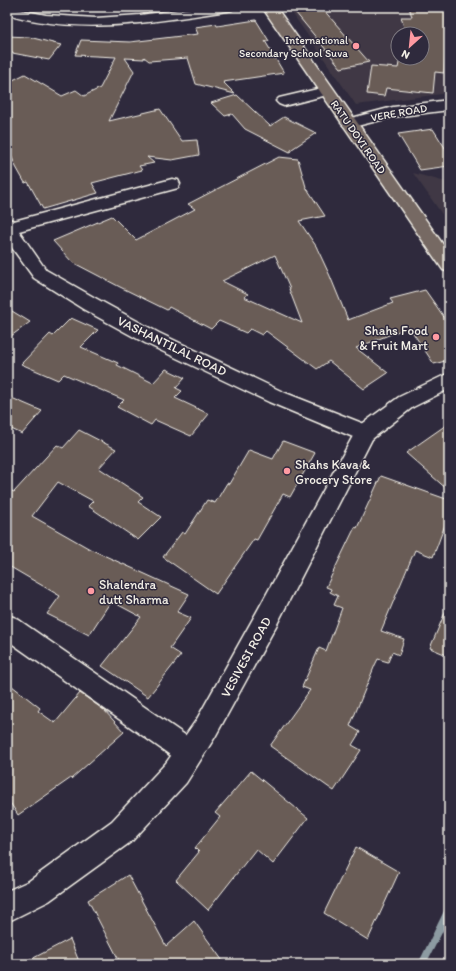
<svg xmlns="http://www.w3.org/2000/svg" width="456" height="971" font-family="Itim,sans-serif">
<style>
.built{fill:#403945;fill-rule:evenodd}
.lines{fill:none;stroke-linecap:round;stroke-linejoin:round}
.stream{fill:#8d9ba2;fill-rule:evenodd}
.building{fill:#695b57;stroke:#f4f1e8;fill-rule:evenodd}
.minor-casing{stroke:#f4f1e8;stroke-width:3}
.tertiary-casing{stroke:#f4f1e8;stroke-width:3}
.primary-casing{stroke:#f4f1e8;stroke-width:3}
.minor{fill:#2f2a3d;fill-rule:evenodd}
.tertiary{fill:#2f2a3d;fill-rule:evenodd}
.primary{fill:#766964;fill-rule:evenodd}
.poi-dot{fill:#ff9aa2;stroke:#2f2a3d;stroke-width:1.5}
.labels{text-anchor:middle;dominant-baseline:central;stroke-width:3;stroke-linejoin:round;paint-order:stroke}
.far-poi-label{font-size:11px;fill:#f4f1e8;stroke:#2f2a3d;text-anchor:end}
.far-street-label{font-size:11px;fill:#f4f1e8;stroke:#2f2a3d}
.poi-label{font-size:13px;fill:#f4f1e8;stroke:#2f2a3d;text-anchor:start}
.street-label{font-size:13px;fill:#f4f1e8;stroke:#2f2a3d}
</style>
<rect width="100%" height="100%" fill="#2f2a3d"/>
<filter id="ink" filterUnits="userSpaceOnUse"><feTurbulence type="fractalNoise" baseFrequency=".025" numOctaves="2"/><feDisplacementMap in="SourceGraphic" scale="8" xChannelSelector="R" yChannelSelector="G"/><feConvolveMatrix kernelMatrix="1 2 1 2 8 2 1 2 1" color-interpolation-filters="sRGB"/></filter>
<g filter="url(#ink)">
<path class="built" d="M288,7H449V93L356,105ZM398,34H422V58H398Z
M413,173L449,183V224Z"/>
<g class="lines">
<path class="stream" d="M449,906V919L426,964H418L446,907Z"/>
</g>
<path class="building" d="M291,7H321L369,62L341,68Z
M409,7H449V41H447L444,73L435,72L433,93L386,88L384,96L367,94L371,66L398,68L400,58H422V34H406L401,17H412Z
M256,20L269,41H265L284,73L223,82L235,94L196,84L188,58L149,61L144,57V59L125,58L134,71L109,121L160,109L182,141L197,140L199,155L172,160L147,157L154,163L139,166L142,170L92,183L98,193L43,209L28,182L25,183L16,167L7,146V83L25,74L62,96L76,90L84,96L100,88L116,57L75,55L81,40L130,42L198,34L195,27L216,24L217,26Z
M7,36L29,37L61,45L49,60L7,52Z
M237,95L270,126L284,117L316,133L292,149L290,152L245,129L232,114L225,116L211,103Z
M433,129L449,154V166L420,170L398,134Z
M279,157L298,159L306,187L325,216L299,221L316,246L330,276L348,320L393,303L390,299L425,290L449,324V360L434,364L409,327L356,348L388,373L364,389L329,361L317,369L266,331L262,335L250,329L246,333L219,321L211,329L169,307L167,310L120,287L72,262L53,241L112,216L136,240L195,209L188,204ZM275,255L290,289H289L302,323L244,297L248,294L222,281Z
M7,308L30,322L7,339Z
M71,318L98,330L81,347L118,363L117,365L153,383L166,369L185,378L176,388L182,391L175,398L209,414L191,436L155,420L151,425L117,407L124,400L64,374L58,380L21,364L50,334L53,336Z
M7,396L42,411L22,434L7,427Z
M449,423V491L406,453Z
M79,430L116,449L99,468L143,497L138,502L161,517L138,540L88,506L93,501L58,482L32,516L90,549L189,594L177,612L191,618L170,648L181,655L148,697L102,666L141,617L111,601L89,635L47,614L60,596L7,565V489L14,492L57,445L63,448Z
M283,441L315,453L290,497L283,494L257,540L254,539L216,594L163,557L182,532L185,534L207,500L215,503L227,483L229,484L249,450L273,459Z
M381,476L449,500V514L433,557L415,550L381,631L404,639L399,655L392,652L388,662L378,659L375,665L350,726L360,732L352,745L361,750L334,791L270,746L310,690L302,687L319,648L326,651L342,608L334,605L338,596L330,592L331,589L326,587L355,527L357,528Z
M449,603V656L430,648Z
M7,682L40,708L38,711L55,723L80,693L104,710L124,732L71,779V778L18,815L7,798Z
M251,771L308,818L273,864L256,849L208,910L176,880L199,852L195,848L220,817L215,813Z
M356,847L399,872L368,940L324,913Z
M128,875L166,946L194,921L225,964H121L88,900Z
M70,939L80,964H22Z"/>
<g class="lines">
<defs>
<path id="minor" d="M7,7L46,15L96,18L140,15L199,7H234L232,10L227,11C152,22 81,36 7,14Z
M326,87L331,88L333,91L331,94L284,106L279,104L276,101L279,98Z
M449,100V110L393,117L349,128L344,126L341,123L344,120L393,107Z
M172,179L178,180L180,184L178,188L19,231L46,270L97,299L159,333L283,392L372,427L376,433L372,439L365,441L358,439L269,402L145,343L83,309L34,278L7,241V218L14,221Z
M7,615L16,618L198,744L202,753L198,762L189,766L180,762L7,640Z"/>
<path id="tertiary" d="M449,373V389L413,407L372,439L277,624L215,737L186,783L132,841L49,901L7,922V891L29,881L112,821L166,763L197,719L259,608L358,427L399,397Z"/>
<path id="primary" d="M262,7H276L449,253V272L443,270Z"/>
</defs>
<use href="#minor" class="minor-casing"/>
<use href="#tertiary" class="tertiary-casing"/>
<use href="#primary" class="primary-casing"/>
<use href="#minor" class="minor"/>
<use href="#tertiary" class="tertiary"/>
<use href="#primary" class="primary"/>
</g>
</g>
<g class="poi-dot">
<circle cx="356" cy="46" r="4"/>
<circle cx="436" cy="337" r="4"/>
<circle cx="287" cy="471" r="4"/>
<circle cx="91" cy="591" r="4"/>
</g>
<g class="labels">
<g class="far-poi-label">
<text x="348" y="40">International<tspan x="348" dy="13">Secondary School Suva</tspan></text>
</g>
<g class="far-street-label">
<text transform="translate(399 113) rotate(-10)">VERE ROAD</text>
<text transform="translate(358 137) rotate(55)">RATU DOVI ROAD</text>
</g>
<g class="poi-label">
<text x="428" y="330" text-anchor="end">Shahs Food<tspan x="428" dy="15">&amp; Fruit Mart</tspan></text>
<text x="295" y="464">Shahs Kava &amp;<tspan x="295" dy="15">Grocery Store</tspan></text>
<text x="99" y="584">Shalendra<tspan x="99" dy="15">dutt Sharma</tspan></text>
</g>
<g class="street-label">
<text transform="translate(172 346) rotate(26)">VASHANTILAL ROAD</text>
<text transform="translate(246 657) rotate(-61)">VESIVESI ROAD</text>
</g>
</g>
<rect width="456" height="971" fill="none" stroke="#2f2a3d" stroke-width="24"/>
<rect x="12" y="12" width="432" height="947" fill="none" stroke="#f4f1e8" stroke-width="1.5" filter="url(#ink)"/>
<g transform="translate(410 46) rotate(207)"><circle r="19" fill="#2f2a3d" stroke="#7e7a81"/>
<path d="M0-3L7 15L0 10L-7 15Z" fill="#ff9aa2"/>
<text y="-6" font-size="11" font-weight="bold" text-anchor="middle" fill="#f4f1e8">N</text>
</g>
</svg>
